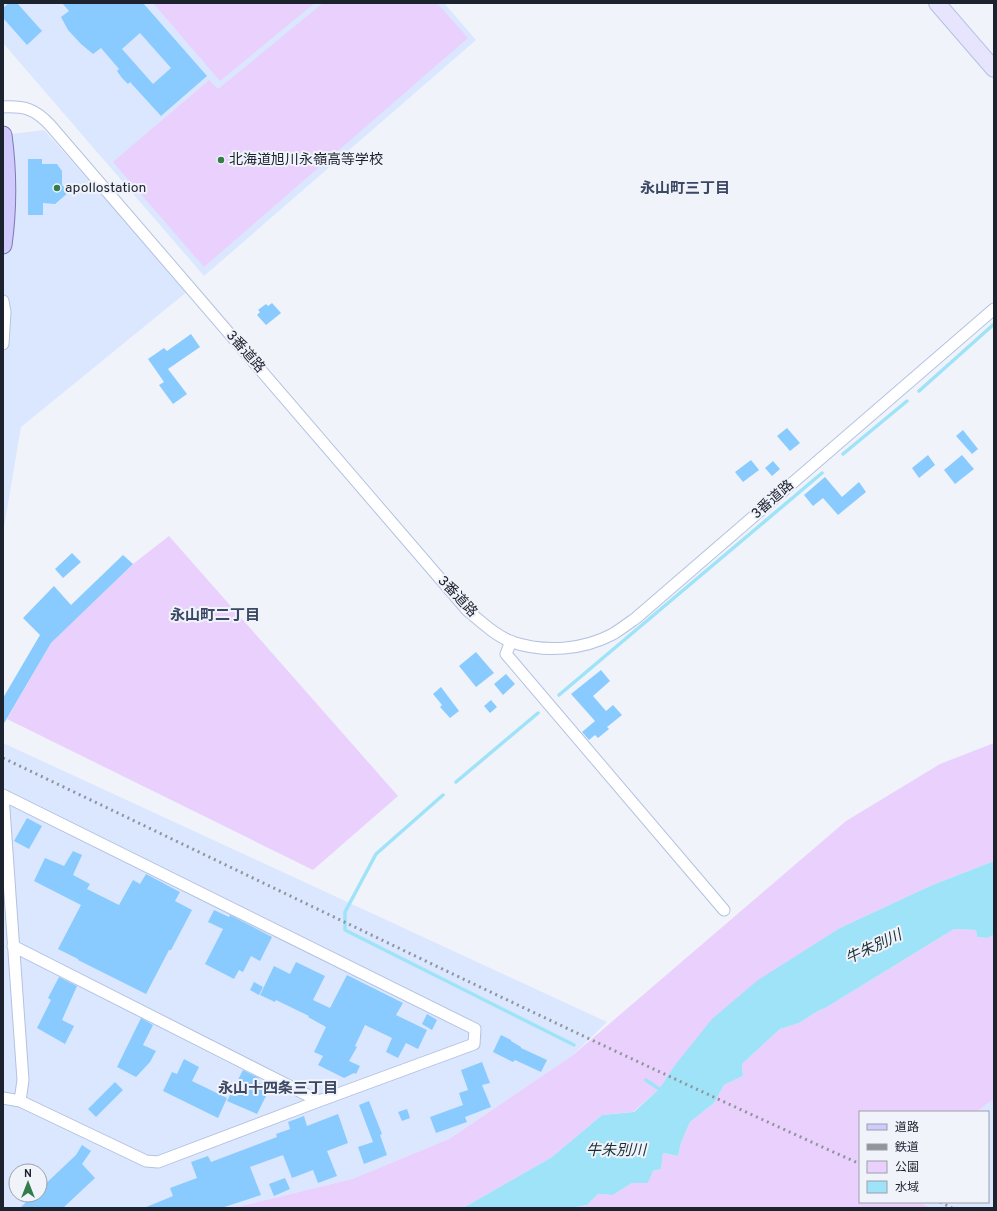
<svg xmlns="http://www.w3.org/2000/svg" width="997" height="1211" font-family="Overpass,'Noto Sans JP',sans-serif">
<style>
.built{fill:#dbe7ff;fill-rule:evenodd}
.green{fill:#ead1fd}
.water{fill:#9fe3f9}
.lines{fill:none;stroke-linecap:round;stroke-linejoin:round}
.stream{stroke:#9fe3f9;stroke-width:3.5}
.building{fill:#89cbfe;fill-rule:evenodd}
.street-casing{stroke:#b3c2e2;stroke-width:13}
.secondary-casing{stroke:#b3c2e2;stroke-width:18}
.primary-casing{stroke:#7c78b3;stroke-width:19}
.street{stroke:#fff;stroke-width:11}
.secondary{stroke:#e7e4fe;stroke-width:16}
.primary{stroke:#d0cafd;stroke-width:17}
.rail{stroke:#90959e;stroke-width:3;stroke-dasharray:2 4;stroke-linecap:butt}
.poi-dot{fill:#327d4b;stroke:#f0f3fa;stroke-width:1.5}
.labels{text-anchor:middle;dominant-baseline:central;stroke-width:4;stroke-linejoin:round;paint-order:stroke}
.poi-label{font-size:14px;fill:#1c222e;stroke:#f0f3fa;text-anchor:start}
.street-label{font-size:14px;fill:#1c222e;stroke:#f0f3fa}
.neighbourhood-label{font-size:15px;font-weight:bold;fill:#3c4863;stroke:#f0f3fa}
.water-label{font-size:15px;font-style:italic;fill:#1a3037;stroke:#f0f3fa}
</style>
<rect width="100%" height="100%" fill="#f0f3fa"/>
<path class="built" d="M3,3H444L476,40L204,276L3,43Z
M44,130L188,291L21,427L3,533V135Z
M3,743L315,887L607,1022L573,1055L449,1139L352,1179L232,1208H3ZM16,1171H40V1195H16Z
M994,1099V1208H931L919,1202H988V1112H976Z"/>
<path class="green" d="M153,3H315L220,81Z
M323,3H437L468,38L204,267L113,162L209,80L218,89Z
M169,536L398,796L313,870L7,719L51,643L133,564Z
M994,743V861L930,886L840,928L675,1065L659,1089L633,1112L602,1115L552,1157L463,1208H232L352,1179L449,1139L573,1055L846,821L940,764Z
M954,929L976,930L977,937L987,938L994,935V1099L976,1112H860V1202H919L931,1208H571L587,1205L598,1194L613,1195L632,1183H648L653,1171L661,1169L663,1153L678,1156L681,1143L690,1122L714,1103L724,1085L743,1076L742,1064L780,1029L799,1023L818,1011L827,1007Z"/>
<path class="water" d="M994,861V935L987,938L977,937L976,930L954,929L827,1007L818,1011L799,1023L780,1029L742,1064L743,1076L724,1085L714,1103L690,1122L681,1143L678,1156L663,1153L661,1169L653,1171L648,1183H632L613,1195L598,1194L587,1205L571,1208H463L552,1157L602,1115L634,1112L659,1089L675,1065L712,1019L758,980L840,928L930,886Z"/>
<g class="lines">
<path class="stream" d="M919,391L994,324
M843,454L907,401
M559,695L822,473
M456,782L538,713
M443,795L376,854L345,912V930L574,1045
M646,1080L662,1091"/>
</g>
<path class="building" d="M9,3H17L42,31L27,45L3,18V8Z
M62,3H143L207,76L161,116L130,82L128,84L122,78L117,71L119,69L101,48L93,54L81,44L68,30L61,17L69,11ZM140,33L171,68L153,84L122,49Z
M28,159H42V164H57L62,171V185L69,192L55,204L43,203V215H28Z
M272,303L281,313L266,325L257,315L260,312L258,310L266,304L268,306Z
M191,334L200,347L168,369L187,394L173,404L159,385L164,382L148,359L164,348L167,351Z
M787,428L800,443L790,451L777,436Z
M963,430L978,449L972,454L956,436Z
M928,455L935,465L919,478L912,468Z
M962,455L974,469L955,484L944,470Z
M751,460L759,470L743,482L735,472Z
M773,461L780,469L772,476L765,468Z
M825,477L842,497L859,482L866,492L838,515L823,498L813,506L804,495Z
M72,553L81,562L63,578L55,569Z
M123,555L133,564L51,643L3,725V698L40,635L23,618L54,586L71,605Z
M476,652L494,673L476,687L459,666Z
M601,670L610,681L593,696L606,711L613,705L622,715L607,727L609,729L598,738L595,735L589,740L582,732L595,721L571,694Z
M506,674L515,684L503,695L494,684Z
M441,687L459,711L450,718L440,707L442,705L433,694Z
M491,700L497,707L490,713L484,706Z
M27,818L42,826L29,849L14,841Z
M73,851L82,855L73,875L90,884L87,889L119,905L133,880L140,884L146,874L180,892L175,901L192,910L171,950H169L146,994L78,960V959L58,949L81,905L34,881L45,858L64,866Z
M214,910L229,917L230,915L272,937L260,961L251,956L243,972L239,970L234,979L205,964L223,929L208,922Z
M296,962L325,976L313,1000L330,1008L347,975L403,1003L396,1015L427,1030L418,1049L406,1043L398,1058L386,1052L392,1038L365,1025L355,1046L357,1047L349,1061L360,1066L356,1074L354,1073L344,1078L318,1065L323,1056L314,1052L326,1027L308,1017L309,1016L276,1000L275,1002L260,995L274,966L290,974Z
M59,977L77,986L62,1020L74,1026L65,1044L37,1028L51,1000L48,998Z
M254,982L263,987L259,995L250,990Z
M427,1014L437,1020L432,1030L422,1024Z
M141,1018L153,1025L143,1045L156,1051L150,1062L136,1077L117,1067Z
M501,1035L511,1040V1041L521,1047V1048L547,1060L541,1072L515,1060L513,1062L493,1052Z
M184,1059L199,1067L192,1081L227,1098L218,1118L163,1091L172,1072L177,1074Z
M482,1062L490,1083L482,1085L491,1107L465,1117L467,1122L436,1133L430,1117L463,1105L459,1093L468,1090L461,1070Z
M243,1070L259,1078L257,1082L270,1088L257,1114L227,1101Z
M115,1082L123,1090L96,1117L88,1109Z
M369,1101L382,1134L380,1135L387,1155L364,1164L358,1147L373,1142L359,1105Z
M407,1109L410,1118L402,1121L398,1112Z
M338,1114L348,1143L327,1151L337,1176L318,1183L313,1170L292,1178L283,1155L250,1167L261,1195L221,1208H144L173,1196L170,1188L197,1178L191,1162L208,1156L211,1162L277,1137L276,1134L290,1129L288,1122L304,1116L307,1126Z
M82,1145L91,1151L82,1164L95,1178L63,1208H20L33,1195H40V1189L76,1155Z
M285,1178L290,1189L274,1196L269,1184Z"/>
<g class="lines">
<defs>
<path id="street" d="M3,107C25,106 35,109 50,125L467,610C480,621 496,636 512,642C545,653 583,650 613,634C621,629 629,623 636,618L994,309
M3,301L5,312L3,344
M511,641L506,654L724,910
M3,795L475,1029L474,1044L319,1101L158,1162L146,1161L20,1101L3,1098
M3,795L23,1080L20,1101
M13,946L319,1101"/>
<path id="secondary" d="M937,3L994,69"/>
<path id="primary" d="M3,135C8,172 8,209 3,245"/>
</defs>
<use href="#street" class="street-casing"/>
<use href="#secondary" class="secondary-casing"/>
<use href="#primary" class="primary-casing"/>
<use href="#street" class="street"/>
<use href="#secondary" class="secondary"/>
<use href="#primary" class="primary"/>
<path class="rail" d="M3,758C288,894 572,1034 860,1164
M940,1202L952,1208"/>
</g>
<g class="poi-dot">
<circle cx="221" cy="160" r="4"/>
<circle cx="57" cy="188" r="4"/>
</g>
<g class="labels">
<g class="poi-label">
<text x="229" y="160">北海道旭川永嶺高等学校</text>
<text x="65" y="188">apollostation</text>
</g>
<g class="street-label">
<text transform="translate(245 352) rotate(49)">3番道路</text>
<text transform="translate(773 500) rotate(-41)">3番道路</text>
<text transform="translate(457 597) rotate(47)">3番道路</text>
</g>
<g class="neighbourhood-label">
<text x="685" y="189">永山町三丁目</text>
<text x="215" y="616">永山町二丁目</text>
<text x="278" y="1089">永山十四条三丁目</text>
</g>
<g class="water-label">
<text transform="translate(874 948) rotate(-25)">牛朱別川</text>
<text x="616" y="1151">牛朱別川</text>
</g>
</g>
<rect width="997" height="1211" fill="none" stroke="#1c222e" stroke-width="8"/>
<rect x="859" y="1111" width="130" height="92" fill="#f0f3fa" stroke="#9b9fa8"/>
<rect x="867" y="1124" width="20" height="6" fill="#d0cafd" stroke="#9b9fa8"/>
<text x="895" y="1131" font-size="12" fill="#1c222e">道路</text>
<rect x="867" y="1144" width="20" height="6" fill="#90959e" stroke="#9b9fa8"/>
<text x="895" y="1151" font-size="12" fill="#1c222e">鉄道</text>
<rect x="867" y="1161" width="20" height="12" fill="#ead1fd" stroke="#9b9fa8"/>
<text x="895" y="1171" font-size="12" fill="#1c222e">公園</text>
<rect x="867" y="1181" width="20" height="12" fill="#9fe3f9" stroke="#9b9fa8"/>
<text x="895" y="1191" font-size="12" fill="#1c222e">水域</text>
<g transform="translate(28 1183)"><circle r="19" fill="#f0f3fa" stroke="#9b9fa8"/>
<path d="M0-3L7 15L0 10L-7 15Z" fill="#327d4b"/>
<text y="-6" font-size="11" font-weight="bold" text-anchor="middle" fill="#1c222e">N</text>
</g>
</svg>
